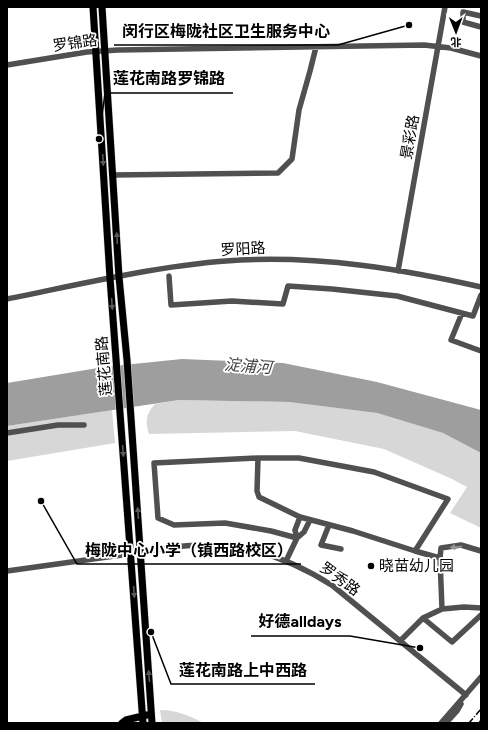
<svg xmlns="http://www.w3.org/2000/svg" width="488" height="730" font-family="Figtree,'Noto Sans SC',sans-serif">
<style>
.green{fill:#d7d7d7}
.water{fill:#9e9e9e}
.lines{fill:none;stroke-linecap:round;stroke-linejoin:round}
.major-casing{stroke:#dbdbdb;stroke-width:8}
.minor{stroke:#505050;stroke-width:5.5}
.major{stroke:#000;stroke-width:7}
.rail{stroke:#000;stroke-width:1.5;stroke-dasharray:6 2 1 2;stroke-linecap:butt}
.oneway{fill:#595959}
.oneway2{fill:#969696}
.poi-dot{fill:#000;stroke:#fff;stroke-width:1.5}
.labels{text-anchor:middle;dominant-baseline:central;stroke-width:3.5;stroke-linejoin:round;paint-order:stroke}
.street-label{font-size:15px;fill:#000;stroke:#fff}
.poi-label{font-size:15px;fill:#000;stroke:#fff;text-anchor:start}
.water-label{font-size:16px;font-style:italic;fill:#3f3f3f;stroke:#fff}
.leader{fill:none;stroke:#000;stroke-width:1.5}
.callout-dot{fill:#000;stroke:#fff;stroke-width:1.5}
.callout-label{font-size:16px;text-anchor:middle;font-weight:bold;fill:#000;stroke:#fff;stroke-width:3.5;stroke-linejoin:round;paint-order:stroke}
</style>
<rect width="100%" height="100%" fill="#fff"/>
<path class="green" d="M179,400L289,402L377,413L443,433L481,453V528L450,513L467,487L452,479L384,449L295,431L149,434C145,421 146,414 155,404Z
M112,410L115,443L7,461V426Z
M160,710C176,710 190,716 204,723H162Z"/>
<path class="water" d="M182,359L283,363L377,382L481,410V453L443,433L377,413L289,402L179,400L7,426V383L104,367Z"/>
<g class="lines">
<defs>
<path id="major" d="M93,7L110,278L143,723
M102,7L119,277L127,360L152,723
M122,723L126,720L147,715"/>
</defs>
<use href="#major" class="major-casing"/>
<path class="minor" d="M481,16L463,12V22L481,27
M7,65L87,52L118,50L424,45L451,48L481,56
M113,175L278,173L292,159L299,110L310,71L316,47
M398,271L445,7
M169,276L171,305L232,301L283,304L288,286L332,289L397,296L473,316L481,295
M7,299C82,284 164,264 240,260C321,256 402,269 481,287
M462,313L451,340L481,351
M7,433L58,425H84
M258,458H299L374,472L448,499L415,551L353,531L300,517L259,497L257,491L258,458L154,463L158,518L174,525L225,523L271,531L297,538L286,561
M300,517L295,530L297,538L304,532L310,520
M329,525L321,545L341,549
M415,551L440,558L442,609
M440,558L441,548L461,545L481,551
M7,571C50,565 93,559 136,553C167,548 198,542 230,546C267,551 302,566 333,586L466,695
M423,618L442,609L464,607L481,608
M400,641L423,618L452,642L481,615
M441,723L481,677
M446,723L457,711L461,704"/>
<use href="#major" class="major"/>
<path class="rail" d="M469,723L481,709
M479,723L481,720"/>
</g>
<defs><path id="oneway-solid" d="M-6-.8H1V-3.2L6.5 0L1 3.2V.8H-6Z"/></defs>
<g class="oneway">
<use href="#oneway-solid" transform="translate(103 160) rotate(87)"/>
<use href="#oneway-solid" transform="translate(117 238) rotate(-93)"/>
<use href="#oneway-solid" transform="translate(112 304) rotate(86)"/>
<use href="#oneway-solid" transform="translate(123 451) rotate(86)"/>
<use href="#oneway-solid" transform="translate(138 513) rotate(-94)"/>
<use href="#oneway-solid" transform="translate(134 592) rotate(86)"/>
<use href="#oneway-solid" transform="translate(149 676) rotate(-94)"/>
</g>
<use class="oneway2" href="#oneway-solid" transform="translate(456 547) rotate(175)"/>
<circle class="poi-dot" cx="371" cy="566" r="4"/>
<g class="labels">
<g class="street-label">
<text transform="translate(75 43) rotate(-8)">罗锦路</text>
<text transform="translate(410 137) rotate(-80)">景彩路</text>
<text transform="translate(243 249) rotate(-3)">罗阳路</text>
<text transform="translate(104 366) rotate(-95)">莲花南路</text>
<text transform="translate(340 579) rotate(36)">罗秀路</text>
</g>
<g class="poi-label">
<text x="379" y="566">晓苗幼儿园</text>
</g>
<g class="water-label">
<text transform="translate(248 366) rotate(4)">淀浦河</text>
</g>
</g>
<path class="leader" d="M409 25L338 45H114M99 139L105 93H233M41 501L77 564H301M420 648L350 636H251M151 632L171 684H315"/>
<g class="callout-dot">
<circle cx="409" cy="25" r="4"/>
<circle cx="99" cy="139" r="4"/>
<circle cx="41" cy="501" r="4"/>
<circle cx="420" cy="648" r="4"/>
<circle cx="151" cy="632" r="4"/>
</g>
<g class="callout-label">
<text x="226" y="37">闵行区梅陇社区卫生服务中心</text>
<text x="169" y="84">莲花南路罗锦路</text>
<text x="189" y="556">梅陇中心小学（镇西路校区）</text>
<text x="300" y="627">好德alldays</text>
<text x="243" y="676">莲花南路上中西路</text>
</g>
<rect width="488" height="730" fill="none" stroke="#000000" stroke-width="16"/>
<g transform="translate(456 32) rotate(179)" stroke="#ffffff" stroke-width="3" paint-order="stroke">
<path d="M0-3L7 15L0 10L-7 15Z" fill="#000000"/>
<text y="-6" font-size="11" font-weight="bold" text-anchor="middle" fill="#000000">北</text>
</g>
</svg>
